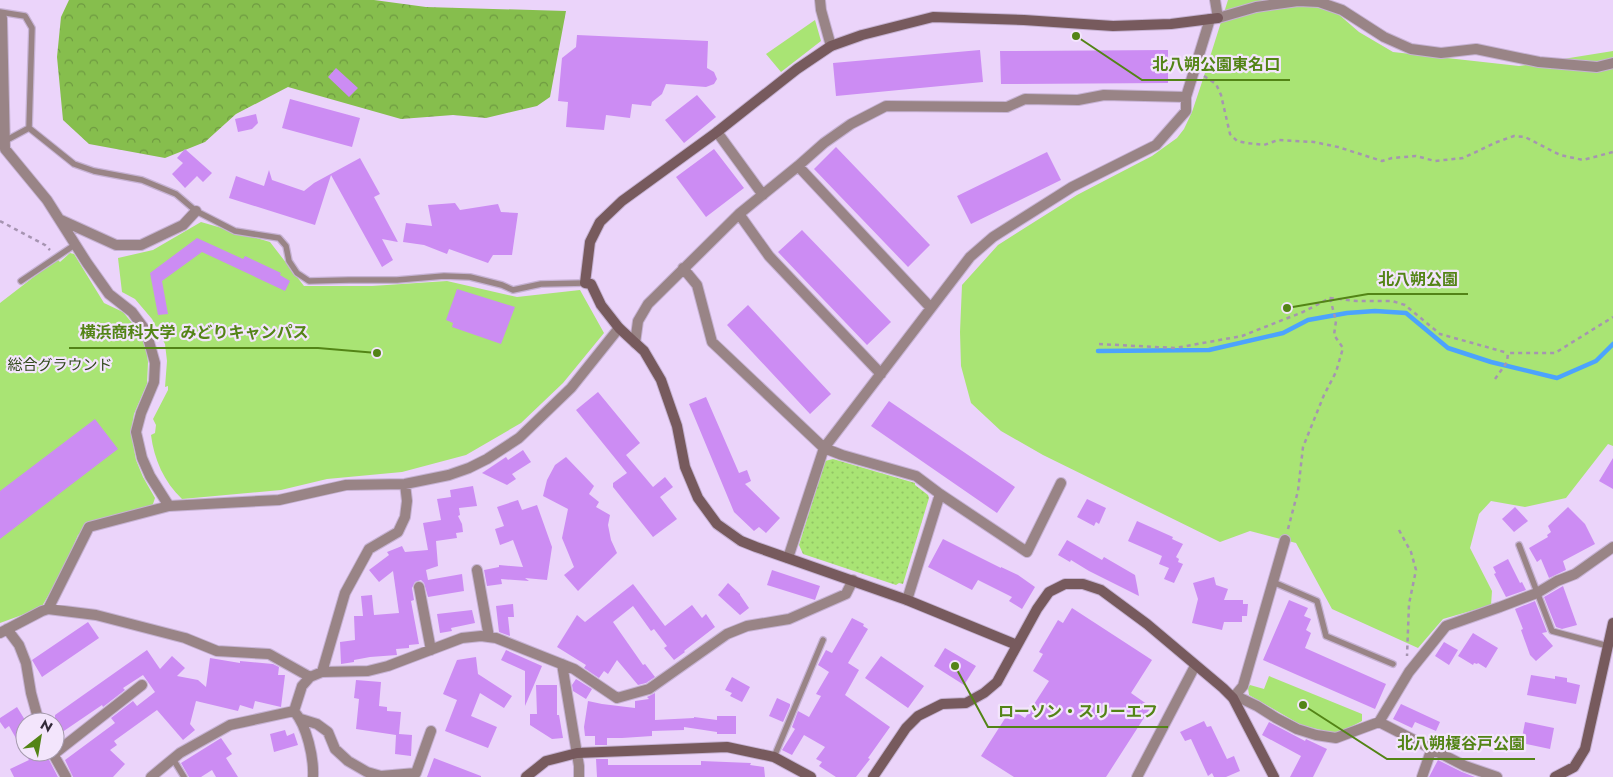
<svg xmlns="http://www.w3.org/2000/svg" width="1613" height="777" font-family="Jost,'Noto Sans JP',sans-serif">
<style>
.grass{fill:url(#grass-dots)}
.forest{fill:url(#forest-crowns)}
.green{fill:#a9e474}
.lines{fill:none;stroke-linecap:round;stroke-linejoin:round}
.stream{stroke:#4ca3fd;stroke-width:4.5}
.building{fill:#cc8cf3}
.lane-casing{stroke:#c6b2d3;stroke-width:8}
.street-casing{stroke:#c6b2d3;stroke-width:12}
.secondary-casing{stroke:#c6b2d3;stroke-width:12}
.path{stroke:#a694b1;stroke-width:2.5;stroke-dasharray:4 4;stroke-linecap:butt}
.lane{stroke:#998486;stroke-width:5.5}
.street{stroke:#998486;stroke-width:10}
.secondary{stroke:#775a5d;stroke-width:10}
.labels{text-anchor:middle;dominant-baseline:central;stroke-width:4.5;stroke-linejoin:round;paint-order:stroke}
.park-label{font-size:15px;fill:#32491c;stroke:#f3e5fc}
.leader{fill:none;stroke:#538416;stroke-width:2}
.callout-dot{fill:#538416;stroke:#f3e5fc;stroke-width:2}
.callout-label{font-size:16px;text-anchor:middle;font-weight:bold;fill:#538416;stroke:#f3e5fc;stroke-width:4.5;stroke-linejoin:round;paint-order:stroke}
</style>
<defs>
<pattern id="grass-dots" width="8" height="8" patternUnits="userSpaceOnUse" patternTransform="scale(1.25)"><rect width="8" height="8" fill="#a9e474"/><path d="M2 2h.1M6 6h.1" fill="none" stroke="#92c465" stroke-width="1.8" stroke-linecap="round"/></pattern>
<pattern id="forest-crowns" width="20" height="18" patternUnits="userSpaceOnUse" patternTransform="scale(1.25)"><rect width="20" height="18" fill="#86be4d"/><path d="M2 6a3 3 0 1 1 6 0M12 15a3 3 0 1 1 6 0" fill="none" stroke="#6e9a41"/></pattern>
</defs>
<rect width="100%" height="100%" fill="#ebd4fa"/>
<path class="grass" d="M833,459L915,483V485L928,495L929,498L903,584L899,583L896,585L803,554L799,545L825,461Z"/>
<path class="forest" d="M69,0H374L426,7L566,11L550,97L537,106L486,118L453,115L401,119L288,87L236,114L205,142L165,158L89,144L63,120L57,57L61,17Z"/>
<path class="green" d="M1228,0H1322L1359,32L1393,52L1519,66L1613,51V446L1608,444L1566,498L1525,507L1491,501L1479,514L1470,548L1492,591L1491,605L1443,619L1418,648L1332,609L1296,543L1250,531L1220,542L1043,455L1001,431L971,403L961,366L960,332L962,285L998,245L1077,195L1152,156L1177,138L1184,129L1192,112L1204,76Z
M815,20L821,41L781,72L766,54Z
M201,222L270,242L304,286H372L447,281L517,297L580,290L604,333L563,383L521,423L466,455L402,472L327,479L281,490L182,499C164,482 154,459 151,435L155,433L156,425L153,419L168,390V386L165,387L167,361L165,344L152,319L135,299L122,292L118,258L153,250Z
M70,253L74,254L104,303L123,312L137,329L146,348L148,362L147,384L134,414L131,432L136,460L143,477L155,498L151,510L86,529L78,535L63,570L41,608L0,623V303L57,259L60,262Z
M1269,676L1362,714V721L1337,734L1301,725L1249,695L1248,688L1250,685L1264,689Z"/>
<g class="lines">
<path class="stream" d="M1098,351L1209,350L1283,333L1308,320L1347,313L1375,311L1406,313L1448,348L1491,362L1557,378L1596,361L1613,344"/>
</g>
<path class="building" d="M577,35L708,41L707,68L714,72L717,79L714,84L706,87L666,84L662,94L652,102L651,106L632,104L630,118L606,115L604,130L566,127L568,102L558,101L562,58L576,47Z
M980,50L983,82L836,96L833,63Z
M1168,50V83L1001,84L1000,51Z
M336,68L358,88L349,97L328,77Z
M697,95L716,117L684,143L665,120Z
M290,99L360,118L352,147L282,128Z
M256,114L258,123L252,129L238,132L235,119Z
M836,147L930,245L908,267L814,169Z
M185,149L212,173L203,182L197,176L185,188L172,174L183,163L177,158Z
M714,149L744,188L706,217L676,177Z
M1047,152L1061,180L971,224L957,196Z
M360,158L380,194L374,197L398,242L382,239L393,260L382,267L331,175L315,225L229,198L236,176L264,186L269,170L272,180L304,191L314,183Z
M455,203L460,210L498,204L501,212L518,213L512,255H493L488,263L449,249L447,254L424,245L403,242L406,223L432,226L428,205Z
M802,230L891,322L867,345L778,252Z
M197,238L243,259L245,256L281,273L280,275L290,281L285,291L202,252L162,281L168,314L158,315L150,273Z
M457,289L515,307L501,344L452,327L453,323L446,320Z
M748,305L831,394L810,414L727,325Z
M598,392L640,443L626,455L653,487L665,477L673,487L660,497L677,519L653,537L613,487V483L627,473L576,410Z
M706,397L739,473L747,470L751,481L745,484L780,518L766,533L759,527L754,531L734,512L689,404Z
M889,401L1015,487L997,513L871,426Z
M95,419L118,449L0,539V491Z
M523,450L531,462L512,474L516,479L507,485L482,473L506,457L508,460Z
M566,457L594,486L589,494L599,502L596,507L610,515L608,525L611,540L617,553L578,591L564,575L574,567L562,538L568,509L543,496L547,480L555,465Z
M1613,458V489L1599,481Z
M473,486L477,506L459,508L460,515L458,516L462,524L463,532L456,533L457,538L436,541L438,566L426,570L428,580L462,574L464,591L428,597L424,583L421,580L415,582L412,588L414,600L411,601L419,644L409,645V648L396,649L397,655L370,657L354,660V662L341,664L340,642L355,640L354,616H363L361,596L372,595L374,615L399,613L393,571L379,582L369,570L389,555L387,552L402,546L405,552L428,550L423,523L441,520L437,499L451,497L450,490Z
M1087,499L1106,508L1099,524L1096,522L1094,526L1077,517Z
M518,500L522,510L537,505L552,547L547,580L525,578L529,581L501,579L502,584L487,586L484,570L499,567V565L523,567L513,540L500,545L495,529L504,526L497,507Z
M1515,507L1528,521L1514,532L1502,519Z
M1568,507L1585,524L1595,544L1563,561L1566,570L1549,578L1541,559L1537,562L1529,548L1548,537L1547,535L1551,532L1548,526Z
M1137,521L1173,537L1172,539L1183,544L1176,557L1179,559L1178,562L1183,564L1174,583L1164,579L1169,568L1159,564L1162,556L1128,541Z
M943,539L1001,568V567L1018,575L1035,587L1022,609L1009,601L1012,597L978,580L972,590L928,567Z
M1067,540L1102,560L1104,557L1135,575L1139,596L1089,571L1071,560L1070,562L1058,555Z
M1508,559L1520,583L1522,582L1526,590L1506,597L1494,574L1496,573L1493,567Z
M772,570L820,586L815,600L767,585Z
M1214,577L1216,585L1228,589L1224,600H1243V604H1248L1247,616H1242V622H1224L1222,630L1192,623L1198,599L1193,583Z
M728,583L740,594V595L749,608L740,615L718,595Z
M633,584L665,626L692,605L702,618L706,614L715,627L684,651L685,652L674,660L664,648L667,646L654,629L651,631L633,606L613,622L643,665L645,664L655,677L646,683L638,685L617,660L608,674L604,671L599,678L584,668L586,665L557,647L577,615L585,622Z
M1563,586L1577,625L1562,629L1556,627L1544,597Z
M1289,600L1308,608L1304,616L1311,619L1306,630L1311,633L1305,648L1386,684L1375,709L1263,660Z
M1535,601L1547,632L1542,633L1553,646L1536,661L1530,655L1521,630L1523,629L1515,609Z
M513,604L514,617H508L510,636L499,632L496,606Z
M1072,608L1152,660L1131,693L1151,707L1106,777H1014L981,756L1011,709L1025,718L1049,681L1033,671L1043,654L1039,652L1058,620L1063,623Z
M472,610L475,623L451,628L452,631L440,633L437,614Z
M852,618L864,624L863,626L868,629L848,663L859,670L845,695L890,727L868,758L870,759L856,777H836L819,766L822,762L816,759L825,747L804,735L792,755L782,750L795,729L792,727L798,711L809,717L821,696L816,694L829,672L818,665L826,650L832,653Z
M88,622L99,638L42,677L32,660Z
M1473,633L1498,648L1486,668L1478,663L1477,664L1474,663L1473,665L1458,656Z
M1444,642L1458,650L1449,665L1435,656Z
M945,648L976,666L964,685L934,666Z
M147,650L160,669L172,656L185,668L177,676L198,680L206,687L210,658L240,663V661L273,664L279,667L278,675H285L281,707L255,701L253,709L240,705L238,711L196,701L190,724L195,730L183,740L157,710L114,741L117,745L110,750L125,764L113,777H73L65,760L115,723L111,718L133,701L137,706L155,692L143,675L123,688L125,690L103,707L102,705L55,737V715Z
M506,650L542,666L525,706V671L501,660Z
M881,656L924,686L908,708L865,678Z
M476,657L478,674L512,696L504,708L480,693L471,716L497,727L488,748L445,731L457,700L443,694L457,660Z
M1531,675L1555,679V676L1567,678V682L1580,685L1576,704L1527,695Z
M732,677L750,687L742,702L730,696L732,693L725,690Z
M576,679L592,689L586,699L573,691L572,685Z
M356,680L381,682L379,706L387,707V711L401,712L399,734L412,735L411,756L395,754L396,735L356,729L359,699L354,698Z
M536,685H557V715H559L563,738L552,739L530,725V714H537Z
M655,693V720L694,718V717L717,720V716H736V734H717V732L684,727V730L652,731V736L622,738H607V745H595V736H585L584,727L588,701L602,704L635,708V701L649,699L647,697Z
M777,698L790,704V706L783,722L769,716Z
M1401,704L1440,722L1436,731L1415,722L1412,728L1393,719Z
M17,707L25,720V754L9,726L5,729L0,722V718Z
M1204,721L1207,727L1211,726L1227,759L1234,756L1240,771L1226,777H1214L1212,773L1208,776L1191,739L1185,741L1180,732Z
M1269,722L1305,741L1306,739L1308,740L1327,749L1313,777H1290L1301,756L1262,735Z
M1525,722L1554,728L1550,749L1521,743Z
M285,730L287,736L294,733L298,745L274,752L270,734Z
M221,738L232,754L226,758L238,777H216L212,770L201,777H189L181,763Z
M38,752H45L58,777H14L10,769L29,760L27,757Z
M434,758L481,776V777H427Z
M596,759H608V765H701V761L751,763L750,765L764,767L765,777H597Z
M1438,760L1462,772L1475,777H1429Z"/>
<g class="lines">
<defs>
<path id="lane" d="M0,12L25,16L32,28L29,128L5,141
M29,128L74,164L94,171L142,180L176,194L196,211L235,231L279,238L286,246L289,261L297,273L309,281L349,280H397L444,276L470,277L502,285L513,290L541,284L585,283
M21,281L76,244
M1519,545L1552,631L1608,646
M1273,582L1317,601L1326,636L1393,664
M774,757L823,640
M173,759L184,777"/>
<path id="street" d="M820,0L821,10L831,46
M1215,0L1218,18L1256,7L1298,1L1319,2L1342,10L1384,37L1411,49L1441,53L1476,49L1539,62L1597,67L1613,63
M0,16L2,18L5,149L47,200L87,263L109,294L132,312L146,331L155,363L154,382L141,413L136,432L142,458L150,476L169,506
M717,132L763,195
M798,166L930,307
M739,214L769,256L881,374
M61,220L116,245H141L183,225L196,211
M683,268L697,285L712,342L824,448L842,455L916,476L940,494L1027,552L1061,483
M635,343L638,321L648,304L739,214L798,166L824,143L851,124L886,106L1007,107L1025,99L1078,100L1104,95L1186,97L1210,19
M788,558L824,448L970,257L993,237L1072,187L1156,145L1186,111V97
M477,570L489,637
M419,587L431,650
M907,600L940,494
M48,609L89,527L169,506L279,500L346,485L405,484L449,475L469,468L487,459L519,438L571,388L619,328
M7,629L19,645L26,663L31,693L39,722
M0,633L42,611L48,609L96,615L185,638L217,651L269,654L310,677
M562,664L579,766V777
M322,672L345,593L369,549L398,532L405,517L407,501L405,484
M1234,695L1257,706L1276,718L1297,729L1316,735L1336,738L1379,722L1465,766L1497,777
M1233,698L1243,686L1285,540
M301,719L317,724L328,732L335,749L348,761L367,772L381,776L416,773
M1379,722L1409,672L1446,626L1500,607L1537,593L1557,581L1575,574L1613,547
M52,752L66,777
M54,754L142,685
M416,773L431,731
M151,777L180,753L230,725L294,711
M313,777C314,758 307,726 294,711L302,686L310,677L322,672L368,671L388,666L462,638L481,636L496,638L574,669L617,698L649,689L727,634L747,626L789,619L846,594L853,580
M1137,777L1195,666
M1422,777L1432,748"/>
<path id="secondary" d="M1017,645L907,600L756,547L741,541L717,524L698,498L685,467L677,426L661,380L644,351L619,328L601,305L591,284L585,283L590,242L600,222L622,201L717,132L797,69L831,46L862,35L933,17L1024,20L1113,26L1171,24L1218,18
M526,777L546,761L577,753L727,747L774,757L811,777
M873,777L906,728L918,716L942,704L966,703L984,693L997,682L1037,609L1049,592L1065,584H1083L1101,590L1147,624L1223,688L1233,698L1274,777
M1555,777L1574,767L1585,749L1613,623"/>
</defs>
<use href="#lane" class="lane-casing"/>
<use href="#street" class="street-casing"/>
<use href="#secondary" class="secondary-casing"/>
<path class="path" d="M1204,76L1216,84L1221,95L1230,134L1237,141L1247,143L1264,145L1278,140L1314,142L1338,147L1382,161L1392,158L1416,156L1435,161L1463,158L1497,142L1514,136L1525,137L1560,155L1583,160L1613,152
M0,221L45,245L50,250
M1099,344L1175,348L1242,336L1303,312L1330,298L1357,301H1392L1405,305L1440,334L1508,353
M1495,379L1507,362L1508,353H1555L1613,317
M1288,529L1298,491L1303,447L1324,395L1336,372L1343,348L1334,335L1336,321L1330,298
M1399,530L1411,552L1416,570L1409,604L1407,656"/>
<use href="#lane" class="lane"/>
<use href="#street" class="street"/>
<use href="#secondary" class="secondary"/>
</g>
<g class="labels">
<g class="park-label">
<text x="60" y="365">総合グラウンド</text>
</g>
</g>
<path class="leader" d="M1076 36L1142 80H1290M1287 308L1368 294H1468M377 353L318 348H69M955 666L988 727H1168M1303 705L1387 759H1535"/>
<g class="callout-dot">
<circle cx="1076" cy="36" r="5"/>
<circle cx="1287" cy="308" r="5"/>
<circle cx="377" cy="353" r="5"/>
<circle cx="955" cy="666" r="5"/>
<circle cx="1303" cy="705" r="5"/>
</g>
<g class="callout-label">
<text x="1216" y="70">北八朔公園東名口</text>
<text x="1418" y="285">北八朔公園</text>
<text x="194" y="338">横浜商科大学 みどりキャンパス</text>
<text x="1078" y="717">ローソン・スリーエフ</text>
<text x="1461" y="749">北八朔榎谷戸公園</text>
</g>
<g transform="translate(40 737) rotate(31)"><circle r="24" fill="#f3e5fc" stroke="#a59aad"/>
<path d="M0-4L9 19L0 12L-9 19Z" fill="#538416"/>
<text y="-8" font-size="14" font-weight="bold" text-anchor="middle" fill="#312937">N</text>
</g>
</svg>
